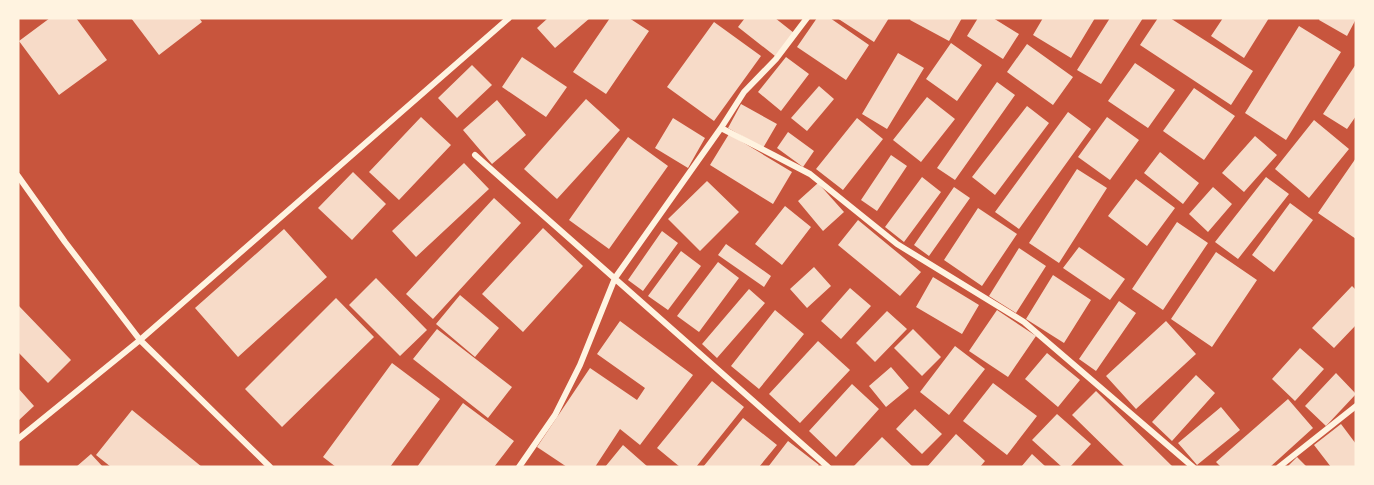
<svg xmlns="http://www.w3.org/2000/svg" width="1374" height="485" font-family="Georgia,serif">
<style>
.building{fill:#f7dbc8}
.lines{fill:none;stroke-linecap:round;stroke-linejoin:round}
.minor{stroke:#fff3e0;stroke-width:6}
</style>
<rect width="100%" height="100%" fill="#c8553d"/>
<path class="building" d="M50,18H76L107,60L59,95L19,41Z
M131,18H199L202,22L159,55Z
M548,18H590L555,48L537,28Z
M610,18H629L649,31L606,94L573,72Z
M745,18H775L794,33L775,56L738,27Z
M817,18H830L869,45L846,80L797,47Z
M837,18H889L874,42Z
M911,18H962L949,41L910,20Z
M978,18H993L1019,34L1003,59L967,36Z
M1043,18H1095L1071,58L1033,35Z
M1110,18H1143L1101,84L1077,70Z
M1158,18H1170L1253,71L1231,105L1140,45Z
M1223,18H1269L1244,58L1211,36Z
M1320,18H1356V19L1347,36L1319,20Z
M714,22L761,56L714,121L667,87Z
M1299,26L1341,52L1286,140L1245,113Z
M951,43L982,65L957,101L926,79Z
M1027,44L1073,77L1053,105L1007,72Z
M898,53L924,68L887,129L862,114Z
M522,57L567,87L546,117L502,87Z
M786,57L809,74L781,111L758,92Z
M1135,63L1175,90L1148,128L1108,101Z
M1356,64V116L1347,129L1323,114Z
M472,65L492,85L457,118L438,98Z
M997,82L1015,95L955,180L937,168Z
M819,86L834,99L807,131L791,118Z
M1194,88L1235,116L1204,160L1163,131Z
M927,97L955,119L921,162L893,140Z
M586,99L620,130L557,199L524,169Z
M497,100L526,135L492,164L463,130Z
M741,104L777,124L763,148L728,128Z
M1027,106L1049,123L995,195L972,177Z
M1068,112L1091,129L1019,229L995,212Z
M421,117L451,145L399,200L369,172Z
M1107,117L1139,140L1110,180L1078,157Z
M673,118L705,138L688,168L655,148Z
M857,118L883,139L843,190L816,169Z
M1314,120L1349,149L1309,198L1275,169Z
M788,132L814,151L803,167L777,148Z
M729,134L792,172L773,204L710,165Z
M1255,136L1277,155L1244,192L1222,173Z
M628,137L668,166L609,249L569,220Z
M1160,152L1199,183L1183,204L1144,173Z
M891,155L907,166L877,211L861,200Z
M1356,158V239L1318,213Z
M464,163L489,189L416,257L392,231Z
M1077,169L1107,188L1059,263L1029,243Z
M353,172L386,204L352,240L318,208Z
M922,177L941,192L904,242L885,227Z
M1266,177L1289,194L1238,259L1215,242Z
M1136,179L1175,208L1147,246L1108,216Z
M707,181L739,212L700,251L668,219Z
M818,183L844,212L823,231L798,201Z
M954,187L970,198L929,256L914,245Z
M1213,187L1232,204L1208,232L1189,214Z
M494,198L521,223L433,319L406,294Z
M1290,203L1313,220L1274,272L1252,255Z
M785,206L811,227L782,265L755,244Z
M978,208L1017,234L982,286L944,260Z
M858,220L921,272L900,296L838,245Z
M1177,222L1208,243L1163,310L1132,289Z
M543,228L583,266L523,332L482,294Z
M284,229L327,277L238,357L195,308Z
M662,231L678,243L643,291L628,280Z
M726,244L771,276L764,287L718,255Z
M1079,247L1125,279L1110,300L1063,268Z
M1019,248L1046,266L1016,313L989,296Z
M681,251L701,266L668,310L648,296Z
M1216,252L1257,280L1212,347L1171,319Z
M718,262L739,278L699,332L677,316Z
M814,267L831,286L807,308L790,289Z
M1053,275L1091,300L1064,343L1026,319Z
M933,277L979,305L962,334L916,307Z
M376,278L427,330L400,356L349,305Z
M1352,286L1356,290V325L1334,348L1312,328Z
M850,288L871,306L841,339L821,321Z
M749,289L765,303L717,358L702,344Z
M460,295L499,328L475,357L436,324Z
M336,298L374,337L282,427L245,389Z
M1119,301L1136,313L1096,371L1079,359Z
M18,305L71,360L48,383L18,352Z
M775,310L804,334L759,389L731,366Z
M997,310L1036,336L1008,377L969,351Z
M887,311L907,329L875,362L856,343Z
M620,321L693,375L640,445L620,429L595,467H567L537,447L590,368L637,400L645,388L597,354Z
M1166,321L1196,354L1136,409L1106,376Z
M437,329L512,387L488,418L413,359Z
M913,329L941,357L922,376L894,348Z
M818,341L850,370L800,423L769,394Z
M955,346L985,369L949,415L920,392Z
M1300,348L1324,369L1295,401L1272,379Z
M1047,353L1080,380L1058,407L1025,379Z
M392,363L440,399L390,467H336L323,457Z
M891,367L909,388L886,407L869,386Z
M1336,373L1356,394L1326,426L1305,406Z
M1196,375L1215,393L1172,441L1152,422Z
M712,381L744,407L696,467H680L657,448Z
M993,383L1037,416L1007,455L963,421Z
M852,384L879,409L836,457L809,431Z
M18,388L34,406L18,421Z
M1096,391L1173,467H1125L1072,415Z
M1288,399L1313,428L1270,467H1221L1216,462Z
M463,403L514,441L494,467H417Z
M1221,407L1240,430L1197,465L1178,443Z
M915,409L942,434L922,454L896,429Z
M132,410L202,467H111L96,455Z
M1057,414L1091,444L1070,467H1062L1032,440Z
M743,418L777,445L759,467H703Z
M1341,424L1356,444V467H1331L1314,445Z
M956,434L985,461L980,467H927Z
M882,437L913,467H853Z
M788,441L819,465L817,467H768Z
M623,445L648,467H605Z
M91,454L103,467H76Z
M1032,454L1046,467H1021Z
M1297,457L1307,467H1287Z"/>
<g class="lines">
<path class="minor" d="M807,18L776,59L744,92L721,128L810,174L897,244L1024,322L1193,467
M475,155L828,467
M18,176L65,242L140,340L270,467
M18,439L140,340L509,18
M519,467L555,415L580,365L615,278L721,128
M1279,467L1356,406"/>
</g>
<rect width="1374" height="485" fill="none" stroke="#fff3e0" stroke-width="39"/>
</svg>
